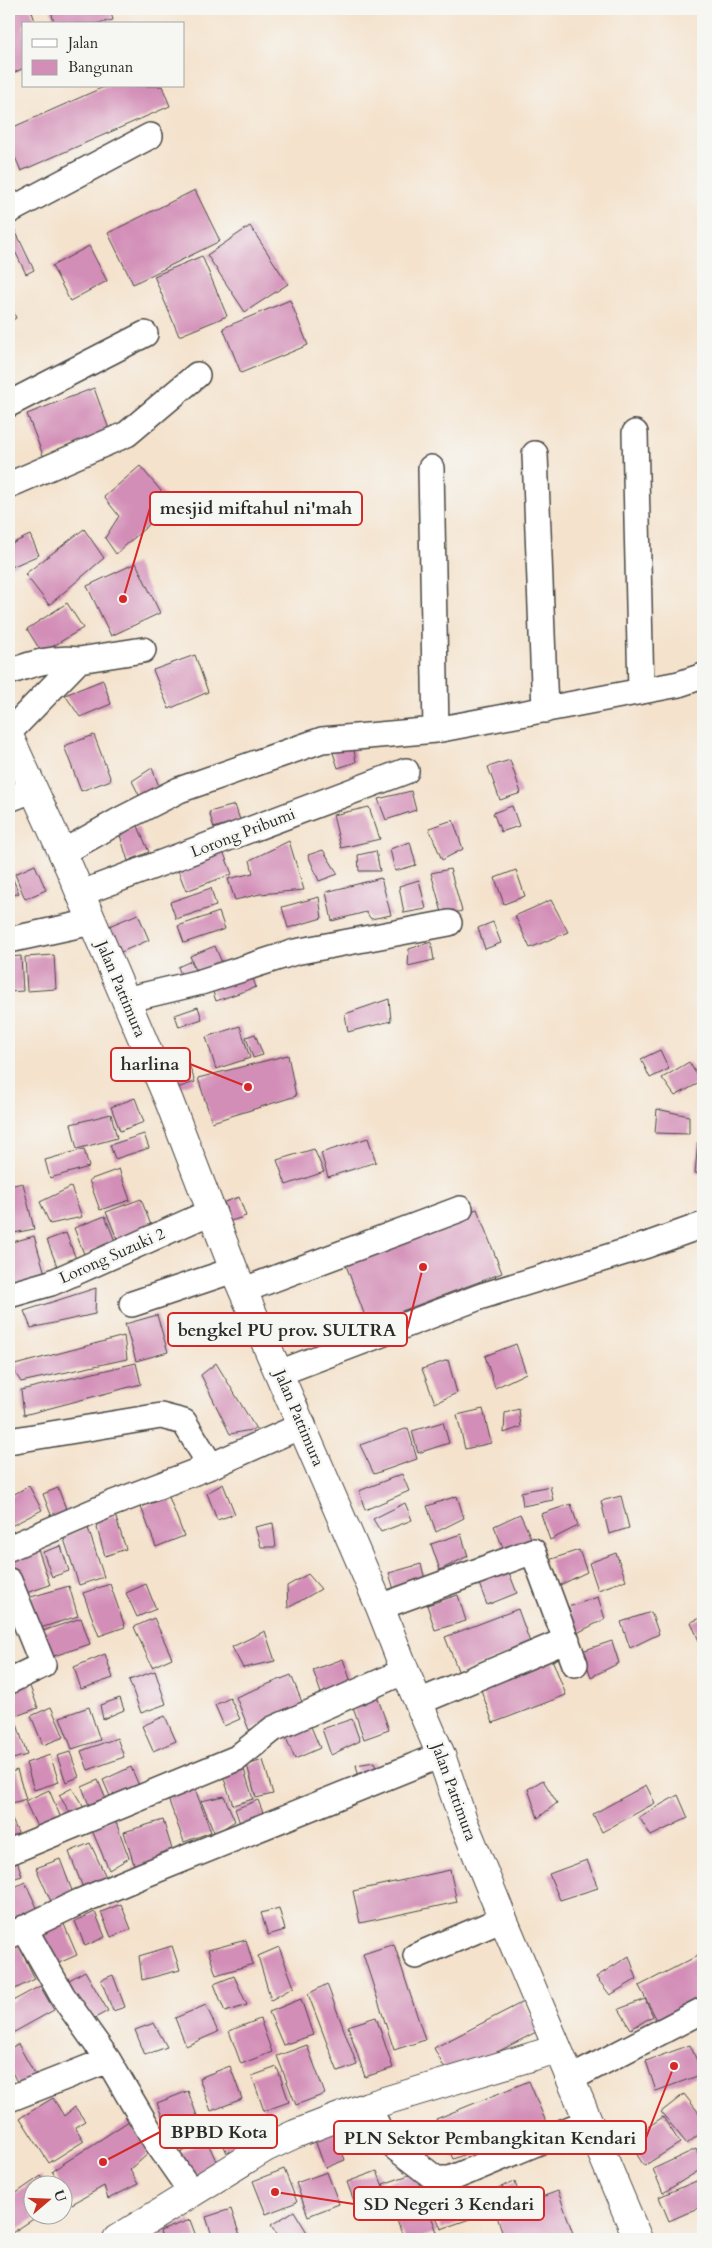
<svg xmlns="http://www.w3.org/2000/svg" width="712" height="2248" font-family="Cardo,serif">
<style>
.building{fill:#d38eb7}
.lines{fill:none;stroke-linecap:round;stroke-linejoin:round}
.minor-casing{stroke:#494643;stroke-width:28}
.major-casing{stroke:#494643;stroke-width:30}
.highway-casing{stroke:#494643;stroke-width:30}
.minor{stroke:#fff;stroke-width:25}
.major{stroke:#fff;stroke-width:28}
.highway{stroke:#fff;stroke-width:28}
.labels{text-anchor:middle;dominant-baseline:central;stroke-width:5;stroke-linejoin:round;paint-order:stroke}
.street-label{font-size:16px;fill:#2b2b2b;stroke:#f6f6f2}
.leader{fill:none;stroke:#d62828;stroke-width:2}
.callout-dot{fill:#d62828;stroke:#f6f6f2;stroke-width:2}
.callout{fill:#f6f6f2;stroke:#d62828;stroke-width:2}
.callout-label{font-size:18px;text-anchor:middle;font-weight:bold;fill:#2b2b2b}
</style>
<rect width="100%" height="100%" fill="#f6f6f2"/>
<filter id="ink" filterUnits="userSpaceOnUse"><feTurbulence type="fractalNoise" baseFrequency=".02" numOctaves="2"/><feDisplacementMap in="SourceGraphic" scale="10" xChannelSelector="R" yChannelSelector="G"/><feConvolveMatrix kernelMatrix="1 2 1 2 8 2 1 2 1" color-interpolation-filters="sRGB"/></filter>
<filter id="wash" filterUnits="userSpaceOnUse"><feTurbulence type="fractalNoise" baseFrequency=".0096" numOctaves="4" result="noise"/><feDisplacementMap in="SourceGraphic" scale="20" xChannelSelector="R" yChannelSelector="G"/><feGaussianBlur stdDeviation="1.12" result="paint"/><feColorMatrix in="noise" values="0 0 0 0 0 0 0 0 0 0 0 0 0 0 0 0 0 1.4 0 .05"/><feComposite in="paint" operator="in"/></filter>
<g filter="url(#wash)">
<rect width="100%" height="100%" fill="#f4e2cc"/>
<g id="blocks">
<path class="building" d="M31,9L36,24H24V68L9,75V11Z
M51,9H110L113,20L95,24H54Z
M106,86H162L170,106L21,171L9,143V129Z
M195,190L220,241L133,284L108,233Z
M12,224L34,270L26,274L9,239V226Z
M250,226L288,284L245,312L207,255Z
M89,246L107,281L70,301L52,266Z
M202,256L227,316L179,336L154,276Z
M290,300L308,345L241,373L223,328Z
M9,302L16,318L9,322Z
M94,388L110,432L44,458L27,414Z
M140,466L172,504L116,554L105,538L119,516L104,497Z
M84,529L104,558L49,605L25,574Z
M30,535L39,555L9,568V545Z
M136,563L160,613L111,636L87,586Z
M67,603L83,628L42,653L27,629Z
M195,655L208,692L169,709L153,670Z
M103,680L111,704L80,717L65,695Z
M94,735L111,780L81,791L64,746Z
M352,738L356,762L338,768L330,743Z
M510,760L521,793L500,800L488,767Z
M152,768L160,789L142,801L132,781Z
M411,791L416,810L386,820L378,799Z
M235,805L240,820L214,828L209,812Z
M512,806L519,826L501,832L493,813Z
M369,807L380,839L341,848L333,815Z
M453,820L463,849L442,860L429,828Z
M138,826L149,852L128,861L119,832Z
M289,841L304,890L260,894L235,900L228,879L253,873L250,860Z
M410,842L416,865L395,871L390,849Z
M323,850L338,874L319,881L308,855Z
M223,851L232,874L186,891L177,868Z
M376,851L380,871H359L358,855Z
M35,865L46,890L25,899L15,874Z
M450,869L462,911L443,916L431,873Z
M516,870L525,896L504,904L495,878Z
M11,875L19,893L9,897V876Z
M381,878L391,915L371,919L366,912L332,921L326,892Z
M419,880L426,909L404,913L399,886Z
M211,888L216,906L176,919L170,902Z
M319,897L322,918L288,928L282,907Z
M551,900L568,932L530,948L515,916Z
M219,912L225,929L184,943L178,926Z
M138,914L149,940L121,952L109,926Z
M493,922L501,943L485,949L478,928Z
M431,942L434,960L408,966L409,949Z
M215,946L225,970L200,980L190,956Z
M54,955L56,989L27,991L25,957Z
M21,956L23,991L9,992V957Z
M191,961L198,978L185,984L178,967Z
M250,970L256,987L216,1001L210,983Z
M389,999L391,1021L348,1032L345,1014Z
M198,1007L202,1019L179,1027L175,1015Z
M240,1026L250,1058L216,1069L206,1037Z
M255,1034L263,1055L253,1058L246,1037Z
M660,1050L669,1069L650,1078L641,1059Z
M288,1055L296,1096L212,1122L198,1078Z
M188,1061L195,1082L177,1088L170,1067Z
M689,1062L701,1082L675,1096L662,1078Z
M135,1098L144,1122L120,1131L111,1107Z
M657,1109L689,1116V1134L655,1133Z
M111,1114L117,1138L77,1149L71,1124Z
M144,1134L149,1148L115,1159L110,1145Z
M368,1138L376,1162L328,1177L321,1153Z
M698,1142L703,1143V1174L695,1173Z
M84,1149L89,1167L50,1178L45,1160Z
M314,1149L324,1172L286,1185L277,1160Z
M119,1169L130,1200L100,1210L89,1180Z
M23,1183L34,1229L9,1234V1186Z
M71,1187L82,1217L50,1224L40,1202Z
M239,1197L246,1216L225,1223L219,1204Z
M141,1199L152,1228L118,1241L106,1212Z
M477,1209L502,1273L368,1324L344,1260Z
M105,1216L115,1241L84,1254L74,1228Z
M66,1233L76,1259L57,1266L47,1240Z
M34,1236L46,1277L9,1287V1243Z
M96,1288L95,1314L31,1328L24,1311Z
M157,1315L168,1352L136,1361L125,1324Z
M124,1336L127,1359L21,1382L11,1366Z
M516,1344L526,1373L495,1388L485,1356Z
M448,1360L457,1393L435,1403L422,1369Z
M136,1363L141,1384L24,1415L21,1390Z
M216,1363L256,1429L230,1434L201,1375Z
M483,1409L491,1443L465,1449L457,1415Z
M519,1409L521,1427L504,1433L505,1413Z
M443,1422L449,1443L418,1453L412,1431Z
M408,1428L417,1459L374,1474L360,1445Z
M402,1474L409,1491L365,1510L359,1491Z
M223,1484L235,1514L217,1520L207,1493Z
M29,1486L42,1510L9,1527V1497Z
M550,1486L553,1500L523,1506L521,1492Z
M58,1488L68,1514L53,1520L43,1494Z
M457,1496L464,1518L436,1532L427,1506Z
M621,1496L629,1528L609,1534L601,1501Z
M169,1497L184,1536L156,1547L141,1507Z
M405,1503L412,1520L381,1532L373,1519Z
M571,1504L578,1526L550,1540L541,1514Z
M520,1514L532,1540L505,1552L494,1526Z
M115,1515L126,1549L105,1556L95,1521Z
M273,1523L276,1547H261L255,1527Z
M88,1528L104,1577L79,1585L63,1536Z
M461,1534L468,1556L440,1570L431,1544Z
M37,1546L50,1585L17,1596L9,1572V1556Z
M61,1546L69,1571L52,1577L43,1552Z
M579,1550L587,1572L558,1586L549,1560Z
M616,1553L626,1580L598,1590L589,1563Z
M421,1564L426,1583L395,1593L389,1573Z
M508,1570L517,1593L487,1605L478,1581Z
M308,1574L321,1589L288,1608L287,1586Z
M110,1584L125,1627L99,1636L83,1593Z
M146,1584L156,1609L137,1617L126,1593Z
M69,1586L78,1616L34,1630L24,1599Z
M458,1595L466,1621L435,1630L427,1605Z
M598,1597L605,1619L577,1633L568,1607Z
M518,1609L531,1645L459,1673L445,1637Z
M651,1612L659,1634L630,1648L621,1622Z
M703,1617V1639L699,1641L691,1622Z
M81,1618L90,1644L45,1659L37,1633Z
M154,1618L172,1658L152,1667L134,1627Z
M265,1631L275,1661L243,1668L232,1647Z
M612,1641L619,1663L591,1677L582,1651Z
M105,1654L113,1678L81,1689L74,1667Z
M343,1659L351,1682L322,1696L313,1670Z
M552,1659L566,1695L493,1723L480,1687Z
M155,1671L166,1704L141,1713L129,1680Z
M291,1675L304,1707L249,1730L236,1697Z
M28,1681L38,1708L13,1717L9,1707V1688Z
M376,1693L389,1730L364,1739L351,1701Z
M120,1698L124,1710L103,1719L100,1705Z
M230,1698L240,1719L224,1726L215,1705Z
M51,1707L64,1737L43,1745L31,1716Z
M89,1707L100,1740L72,1749L60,1717Z
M165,1716L176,1741L153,1751L142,1726Z
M352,1719L360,1741L331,1755L322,1729Z
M16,1721L27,1755L9,1760V1723Z
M309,1722L320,1748L295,1759L284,1733Z
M117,1738L124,1757L88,1770L81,1751Z
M70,1752L79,1777L66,1782L57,1756Z
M50,1755L59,1782L34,1790L26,1763Z
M263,1760L273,1794L256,1798L247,1765Z
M374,1762L379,1777L360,1781L356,1765Z
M243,1766L253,1799L233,1805L222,1773Z
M131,1767L140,1788L112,1801L103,1780Z
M17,1770L26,1799L9,1804V1773Z
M98,1780L109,1807L92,1813L82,1787Z
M543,1780L557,1803L538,1818L528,1789Z
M646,1785L655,1803L602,1832L593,1814Z
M194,1786L211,1832L184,1842L167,1796Z
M72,1788L84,1808L72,1816L59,1795Z
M49,1790L61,1818L38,1829L25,1801Z
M678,1795L688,1818L651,1836L639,1817Z
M224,1796L235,1821L215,1834L201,1801Z
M258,1800L267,1823L243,1832L235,1809Z
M9,1813L19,1835L9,1840Z
M114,1817L129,1858L109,1870L91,1828Z
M163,1820L175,1859L136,1871L124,1832Z
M90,1843L107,1879L83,1888L69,1852Z
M16,1857L22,1876L9,1880V1860Z
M60,1859L74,1896L53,1906L36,1868Z
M587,1860L598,1888L560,1900L549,1874Z
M450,1870L457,1902L360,1923L353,1891Z
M25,1882L41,1916L18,1926L9,1907V1890Z
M121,1904L131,1929L111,1937L101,1912Z
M279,1908L285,1930L268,1935L261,1913Z
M95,1912L105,1937L85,1946L75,1921Z
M63,1922L77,1955L52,1966L37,1933Z
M15,1937L35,1979L9,1992V1940Z
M246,1940L253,1964L216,1975L208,1950Z
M394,1944L425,2040L394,2050L363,1954Z
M172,1946L180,1970L142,1980L139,1956Z
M279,1947L294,1987L271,2000L258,1956Z
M703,1953V1995L657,2020L639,1986Z
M629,1956L637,1979L610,1995L596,1977Z
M85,1971L108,2011L87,2022L64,1983Z
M113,1975L125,2007L113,2011L101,1980Z
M234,1976L247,2005L225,2012L214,1984Z
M327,1984L357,2065L338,2072L308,1994Z
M40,1986L54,2010L9,2035V2003Z
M301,1999L313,2035L283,2045L269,2012Z
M645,1999L653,2016L631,2029L619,2009Z
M523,2002L538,2031L449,2077L434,2048Z
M206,2005L218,2032L186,2046L175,2018Z
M376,2017L393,2068L365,2077L348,2026Z
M260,2019L272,2052L241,2064L229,2031Z
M154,2023L167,2047L145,2055L135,2030Z
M18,2044L38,2080L21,2089L9,2067V2049Z
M307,2045L325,2094L296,2105L277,2056Z
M690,2045L703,2074L656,2091L646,2061Z
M230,2066L242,2099L211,2111L199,2078Z
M277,2067L289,2102L264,2111L252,2076Z
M529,2081L546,2122L453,2159L436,2119Z
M188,2091L200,2124L169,2135L157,2103Z
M684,2094L703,2118V2131L687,2144L661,2112Z
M53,2098L64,2116L75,2107L85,2121L75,2127L84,2141L49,2163L20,2118Z
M663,2117L680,2143L644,2166L628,2140Z
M129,2121L149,2153L130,2170L138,2184L108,2199L104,2186L72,2204L52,2171Z
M249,2121L257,2140L227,2153L219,2135Z
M335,2132L345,2160L325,2168L315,2140Z
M207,2141L217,2163L185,2178L175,2155Z
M696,2149L703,2168L663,2193L653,2169Z
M284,2169L297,2202L266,2214L253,2181Z
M377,2171L390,2204L359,2215L347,2182Z
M327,2172L339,2204L308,2216L296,2183Z
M415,2173L437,2232L418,2239H404L383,2184Z
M41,2176L48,2186H32V2216H38L12,2233L9,2229V2198Z
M701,2179L703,2206L669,2221L659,2197Z
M515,2182L521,2201L441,2229L434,2210Z
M558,2191L575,2239H505L496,2214Z
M231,2209L241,2239H213L206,2217Z
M294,2211L311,2239H280L271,2225Z
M190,2220L197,2239H162L160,2231Z"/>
</g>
</g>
<g filter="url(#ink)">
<use href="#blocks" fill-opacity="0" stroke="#494643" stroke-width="1"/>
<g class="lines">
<defs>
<path id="minor" d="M9,211L150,136
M9,404L145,334
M635,433L641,691
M535,454L545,710
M431,468L436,730
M9,485L127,434L197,375
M9,672C34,663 53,657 79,660
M9,732L79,660L143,650
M9,799L32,790
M62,853L122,819L179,790L322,740L436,730L679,684L703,676
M79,894L406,771
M9,940L92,922
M125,1000L201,982L295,952L449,923
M244,1290L460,1209
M9,1295L51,1283L213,1211
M132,1304L234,1270
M279,1373L482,1296L647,1245L703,1225
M9,1441L161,1416L184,1422L211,1466
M9,1548L111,1504L211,1466L303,1425
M9,1581L43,1665L9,1681
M380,1607L533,1551L575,1664
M419,1702L567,1640
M9,1852L237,1758L273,1729L405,1671
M24,1928L62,1995L108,2060L153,2137L192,2193
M9,1936L79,1902L141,1876L441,1755
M416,1956L503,1919
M570,2079L703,2010
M9,2099L108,2060
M368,2106L384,2139L436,2179H450L587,2122"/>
<path id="major" d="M117,2239L265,2148L295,2134L368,2106L557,2049"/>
<path id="highway" d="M9,736L69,867L169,1101L234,1270L380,1607L405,1671L441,1755L464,1823L503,1919L638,2239"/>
</defs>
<use href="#minor" class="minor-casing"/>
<use href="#major" class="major-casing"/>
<use href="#highway" class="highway-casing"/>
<use href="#minor" class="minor"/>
<use href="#major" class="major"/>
<use href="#highway" class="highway"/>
</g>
</g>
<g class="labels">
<g class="street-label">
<text transform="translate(243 833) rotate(-21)">Lorong Pribumi</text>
<text transform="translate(121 989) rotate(67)">Jalan Pattimura</text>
<text transform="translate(112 1256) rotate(-24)">Lorong Suzuki 2</text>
<text transform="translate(299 1418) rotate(67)">Jalan Pattimura</text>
<text transform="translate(454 1792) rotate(70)">Jalan Pattimura</text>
</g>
</g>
<path class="leader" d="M123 599L150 508M248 1087L190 1064M423 1267L407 1330M103 2162L160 2132M674 2066L646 2138M275 2192L354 2204"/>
<g class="callout-dot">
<circle cx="123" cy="599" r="5"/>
<circle cx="248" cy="1087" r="5"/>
<circle cx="423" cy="1267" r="5"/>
<circle cx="103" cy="2162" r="5"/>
<circle cx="674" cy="2066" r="5"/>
<circle cx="275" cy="2192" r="5"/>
</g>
<g class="callout">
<rect x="150" y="492" width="212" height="33" rx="5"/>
<rect x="111" y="1048" width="79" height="33" rx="5"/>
<rect x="168" y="1313" width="239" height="33" rx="5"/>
<rect x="160" y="2115" width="117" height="33" rx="5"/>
<rect x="334" y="2121" width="312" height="33" rx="5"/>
<rect x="354" y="2187" width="190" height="33" rx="5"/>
</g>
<g class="callout-label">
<text x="256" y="514">mesjid miftahul ni'mah</text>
<text x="150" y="1070">harlina</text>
<text x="287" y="1336">bengkel PU prov. SULTRA</text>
<text x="219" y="2138">BPBD Kota</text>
<text x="490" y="2144">PLN Sektor Pembangkitan Kendari</text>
<text x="449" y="2210">SD Negeri 3 Kendari</text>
</g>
<rect width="712" height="2248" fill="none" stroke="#f6f6f2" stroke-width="30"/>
<rect x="22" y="22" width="162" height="65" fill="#f6f6f2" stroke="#a5a5a2"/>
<rect x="32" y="39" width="25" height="8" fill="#ffffff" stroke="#a5a5a2"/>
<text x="68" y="48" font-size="15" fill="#2b2b2b">Jalan</text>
<rect x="32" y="60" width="25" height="15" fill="#d38eb7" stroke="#a5a5a2"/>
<text x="68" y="72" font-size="15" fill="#2b2b2b">Bangunan</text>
<g transform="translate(48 2200) rotate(71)"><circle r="24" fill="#f6f6f2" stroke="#a5a5a2"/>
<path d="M0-4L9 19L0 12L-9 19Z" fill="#c8321e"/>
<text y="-8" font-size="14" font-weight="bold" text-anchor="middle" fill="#2b2b2b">U</text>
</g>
</svg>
